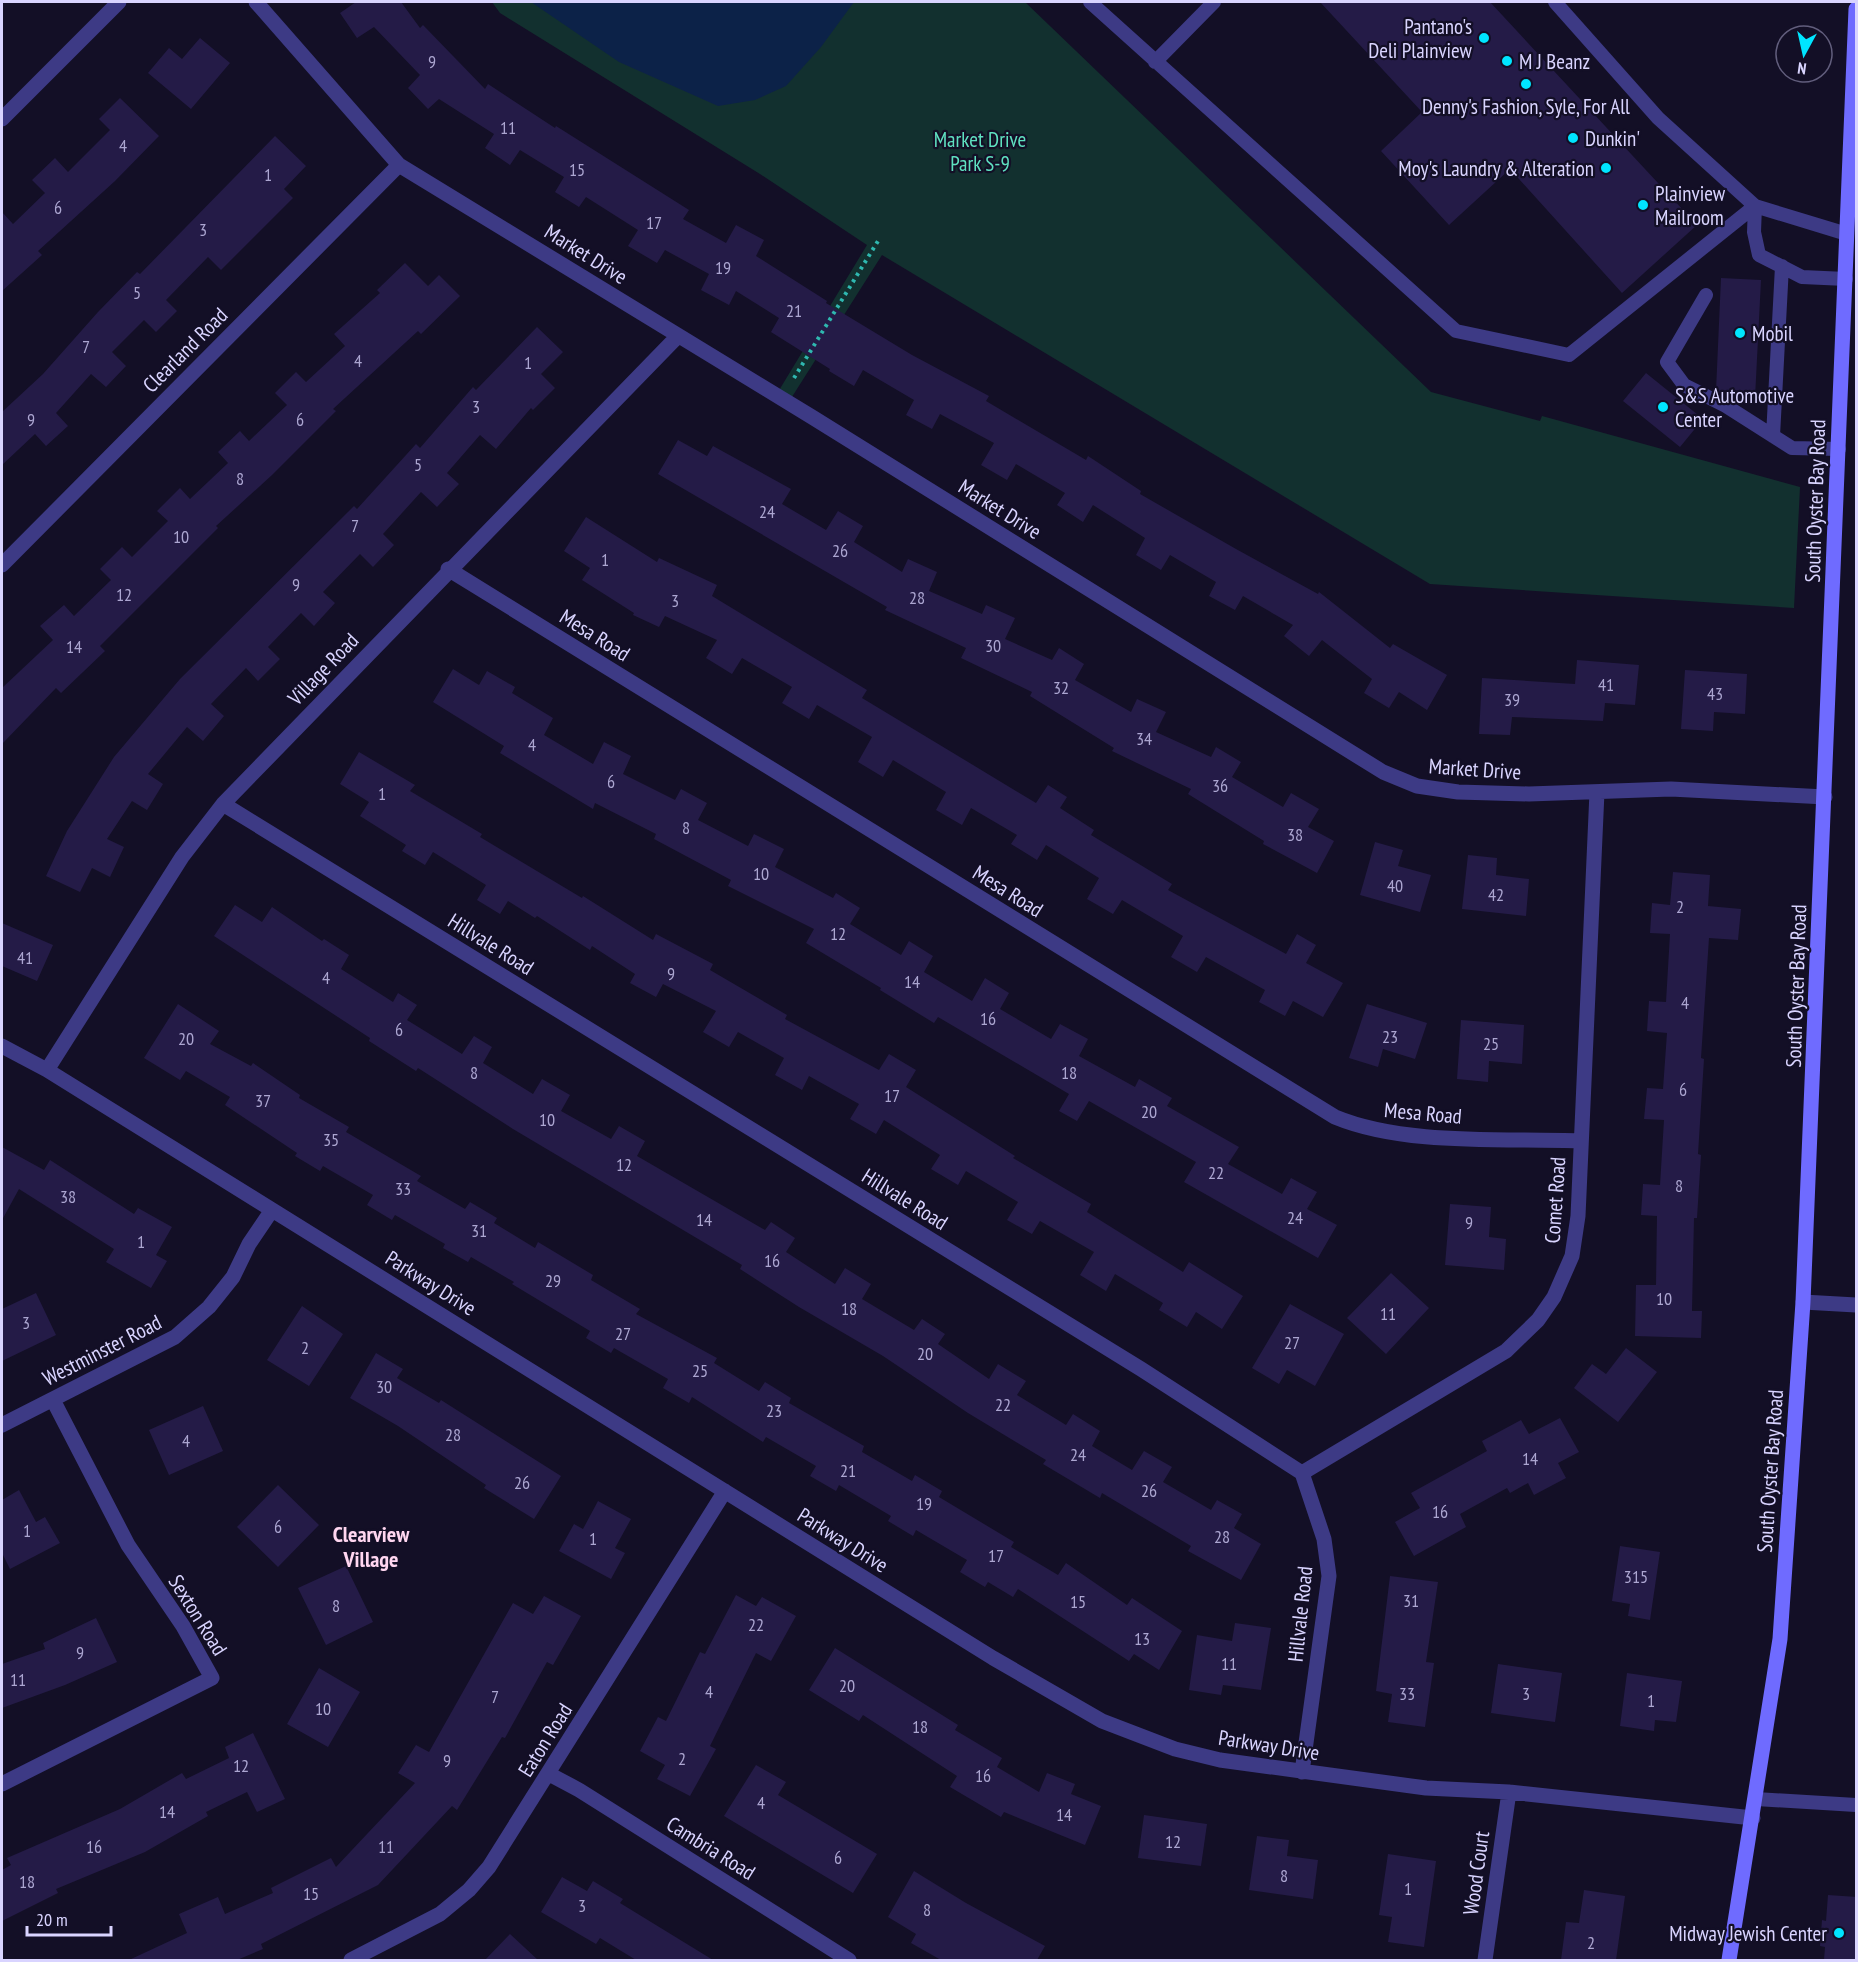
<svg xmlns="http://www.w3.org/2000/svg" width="1858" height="1962" font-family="'PT Sans Narrow',sans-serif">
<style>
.green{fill:#12302f}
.water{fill:#0c2248}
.building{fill:#241b47}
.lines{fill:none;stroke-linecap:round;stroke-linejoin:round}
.path{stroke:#2fb8b0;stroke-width:4;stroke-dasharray:3 4.5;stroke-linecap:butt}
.service{stroke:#3d3a85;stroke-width:14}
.minor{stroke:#3d3a85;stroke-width:15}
.secondary{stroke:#6f6bff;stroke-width:15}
.poi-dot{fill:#00e5ff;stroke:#130f26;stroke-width:2}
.labels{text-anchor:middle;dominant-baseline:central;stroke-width:4.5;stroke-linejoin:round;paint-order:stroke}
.number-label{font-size:18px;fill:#aca6d1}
.poi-label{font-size:21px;fill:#d9d4ff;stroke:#130f26;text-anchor:start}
.park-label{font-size:21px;fill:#5fe0c0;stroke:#130f26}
.street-label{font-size:21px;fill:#d9d4ff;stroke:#130f26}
.neighbourhood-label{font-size:22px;font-weight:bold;fill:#ffd6f0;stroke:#130f26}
</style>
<rect width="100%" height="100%" fill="#130f26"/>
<path class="green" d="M492,2H1025L1431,392L1540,421L1542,416L1800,487L1794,608L1430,584L882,255L790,400L778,392L867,245L760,174L500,13Z"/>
<path class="water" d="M531,2H854L821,47L786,86L755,100L718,106L619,62Z"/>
<path class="building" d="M356,2H401L420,28L423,25L485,89L488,84L555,128L556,126L689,210L683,219L726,243L736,225L764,240L756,256L827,301L826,303L912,355L989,396L986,401L1086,460L1088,456L1141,491L1140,494L1236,549L1318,594L1319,592L1390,648L1393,644L1447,675L1427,710L1399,692L1389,708L1364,693L1372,679L1322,640L1309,656L1284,636L1293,625L1243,596L1235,610L1209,596L1216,582L1170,555L1161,570L1136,555L1145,538L1093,505L1083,522L1057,505L1065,493L1016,464L1007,480L981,465L994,443L940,414L932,429L906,415L914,400L863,370L854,386L829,371L830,369L771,332L779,318L736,291L729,305L701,290L709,274L665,250L657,263L628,246L638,230L586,197L579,207L555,192L564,177L520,150L510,165L485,148L494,134L439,99L428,109L408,88L420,75L374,27L357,38L340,13Z
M1320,2H1490L1697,225L1622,293L1510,169L1449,225L1381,151L1422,112Z
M200,38L230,63L191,109L148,73L169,48L182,59Z
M120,98L159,136L115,181L38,251L42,255L2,291V212L13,224L45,193L32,180L55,158L68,172L110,130L99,119Z
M275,136L306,166L284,189L293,198L221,270L208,257L166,300L177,311L156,332L144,320L112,352L126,366L106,387L91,374L56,413L68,426L46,446L35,434L2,465V412L43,374L98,312L137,272L140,274Z
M405,263L428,286L439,275L460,296L421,334L418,331L333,409L336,411L272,475L216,526L218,528L100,646L105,651L61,693L56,688L2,744V688L53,640L40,626L64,605L74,616L111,580L100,569L122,547L132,557L168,521L157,511L180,488L190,499L228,463L218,452L240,431L249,441L287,405L275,393L296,372L306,382L345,346L334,334L380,293L377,290Z
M1721,278L1761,280L1755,398L1727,396L1716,391Z
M537,327L563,352L541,374L555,388L533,410L531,408L496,449L480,435L447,473L459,484L437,507L421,492L383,534L394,545L373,567L360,554L323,592L335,603L314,626L301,613L268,647L280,659L258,681L246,668L211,704L224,716L203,741L187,727L148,774L163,784L147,810L132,801L107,839L124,847L110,877L92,868L80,892L46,876L67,831L114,757L180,679L354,506L357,509L416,444L420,448L473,387L476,390Z
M1646,373L1703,419L1680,447L1623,401Z
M678,440L707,456L713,446L791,489L782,504L826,530L838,511L863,526L854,542L902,572L908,559L937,572L929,591L982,614L986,605L1015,618L1005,639L1052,660L1059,648L1084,664L1075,680L1131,712L1137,699L1166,712L1156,732L1211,757L1216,747L1241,762L1232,777L1283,807L1291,793L1319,809L1308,827L1334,841L1317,873L1263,844L1264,841L1188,794L1191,789L1112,751L1114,748L1030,696L1032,692L961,658L966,648L885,610L887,607L658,474Z
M586,517L657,562L659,558L717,585L712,596L867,690L862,698L1036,803L1048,785L1067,797L1060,808L1094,830L1091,835L1172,884L1168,890L1286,954L1297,934L1316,945L1306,963L1343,983L1323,1017L1293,1001L1285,1016L1259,1002L1265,990L1206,957L1197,972L1171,957L1183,936L1122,900L1113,914L1087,899L1099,878L1046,845L1037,860L1011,844L1017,835L971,808L962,825L936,810L946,792L893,760L883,777L858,762L872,737L817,705L809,719L782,703L792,687L742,658L732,674L706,658L717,640L665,616L659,627L633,615L634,613L582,580L590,568L564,551Z
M1577,660L1639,665L1635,705L1605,703L1603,721L1512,717L1510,735L1479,734L1482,678L1575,684Z
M453,669L479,685L487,671L515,687L512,693L553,718L544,735L593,764L604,742L631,756L623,774L675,800L681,789L707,803L698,820L748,846L754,834L784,849L775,867L833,898L836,893L860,908L850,924L901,955L909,941L933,956L924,972L972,1001L985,978L1009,993L1000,1009L1051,1039L1060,1024L1088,1039L1079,1056L1135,1087L1139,1079L1172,1098L1167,1106L1239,1147L1228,1164L1282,1194L1291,1178L1317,1192L1307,1209L1337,1225L1318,1258L1184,1182L1196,1162L1089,1101L1077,1121L1059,1111L1069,1094L938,1017L934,1023L880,990L881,988L806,943L814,929L728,886L731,880L654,839L656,834L595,803L593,809L500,753L504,746L433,702Z
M1685,670L1747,674L1745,714L1714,712L1713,731L1681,729Z
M359,752L415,785L410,791L482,834L480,837L582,898L583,896L653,940L656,934L713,964L710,970L787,1015L785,1019L879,1070L889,1054L916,1070L906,1087L1015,1156L1013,1158L1091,1204L1087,1212L1183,1272L1189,1262L1243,1296L1222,1329L1196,1312L1187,1327L1159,1310L1163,1303L1115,1274L1106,1291L1080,1275L1094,1252L1040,1221L1032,1234L1007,1220L1018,1202L966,1171L958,1185L931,1169L940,1155L884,1120L876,1134L850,1119L859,1104L809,1076L802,1090L775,1075L784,1058L738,1032L729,1047L703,1032L716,1011L663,984L656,997L630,983L635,974L592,946L590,950L537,916L535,918L508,901L500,914L477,900L486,885L433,852L425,865L402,851L406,845L360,816L369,802L340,784Z
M1375,842L1403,850L1398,866L1431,875L1420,912L1360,895Z
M1468,855L1497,858L1496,875L1529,879L1526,916L1462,909Z
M1673,872L1710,875L1708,906L1741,909L1738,940L1709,938L1701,1058L1704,1059L1698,1154L1701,1155L1697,1218H1694L1692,1311H1702L1701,1338L1635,1336L1636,1285H1656L1657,1216L1641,1215L1643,1184L1660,1185L1664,1120L1644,1119L1647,1088L1663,1089L1667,1033L1647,1031L1649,1001L1666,1002L1670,934L1650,933L1652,903L1670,905Z
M235,905L262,922L272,907L322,941L324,939L349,955L341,969L393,1002L398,993L417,1005L407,1020L462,1054L474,1036L492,1047L483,1063L533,1094L542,1079L570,1095L561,1111L611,1139L619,1126L645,1141L637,1156L765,1230L771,1222L795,1238L786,1252L835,1284L845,1268L871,1284L862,1299L914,1330L922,1319L945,1334L938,1344L989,1379L998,1364L1026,1381L1017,1395L1066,1425L1073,1414L1100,1431L1092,1446L1132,1470L1144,1451L1172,1467L1163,1482L1211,1510L1217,1500L1242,1514L1234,1528L1261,1544L1241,1580L1188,1551L1191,1546L1102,1493L1100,1498L1043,1464L1046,1460L968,1413L883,1356L799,1307L740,1269L742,1265L513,1129L418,1068L416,1071L369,1041L370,1038L214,936Z
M2,923L53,945L37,981L2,966Z
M178,1004L219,1031L210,1044L251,1066L253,1063L300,1095L299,1098L349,1127L346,1132L421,1176L417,1181L465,1209L470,1202L497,1218L494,1223L535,1248L538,1242L593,1275L591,1280L640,1309L636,1314L717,1358L714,1363L759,1391L765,1382L791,1398L789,1403L864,1446L862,1452L912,1481L915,1475L942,1491L939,1497L1014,1542L1011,1547L1058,1575L1066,1563L1127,1605L1132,1598L1182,1631L1159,1670L1134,1654L1129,1661L1018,1589L1013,1597L988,1582L985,1587L960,1572L967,1560L916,1530L913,1536L888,1521L891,1516L839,1485L836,1491L810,1476L816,1466L766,1437L763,1442L692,1397L689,1403L663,1388L668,1379L614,1348L611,1353L586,1338L590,1331L512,1284L514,1282L471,1257L468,1262L443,1248L445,1244L395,1215L392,1220L367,1205L373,1195L323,1166L320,1171L295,1156L297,1153L225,1105L230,1097L186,1071L180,1080L144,1058Z
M1367,1004L1427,1023L1415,1059L1383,1049L1378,1067L1349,1058Z
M1461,1020L1524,1025L1522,1064L1489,1061L1488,1082L1457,1079Z
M2,1147L44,1170L50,1160L134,1214L138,1208L172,1227L156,1255L167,1261L151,1288L106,1262L114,1249L19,1189L2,1220Z
M1450,1204L1491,1207L1489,1237L1506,1239L1504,1270L1445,1265Z
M1391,1273L1429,1308L1386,1354L1347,1318Z
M36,1293L56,1335L2,1361V1309Z
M1290,1304L1344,1334L1315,1386L1287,1370L1279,1384L1252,1368Z
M302,1306L343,1334L309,1386L267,1360Z
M1626,1348L1657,1372L1618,1422L1574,1388L1592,1364L1606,1374Z
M376,1353L403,1369L397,1378L439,1403L441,1400L561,1476L534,1519L484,1488L486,1485L398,1426L350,1398Z
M203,1406L223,1451L169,1475L149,1430Z
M1560,1418L1579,1452L1558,1463L1566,1478L1534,1495L1528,1483L1510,1493L1507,1488L1460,1514L1466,1527L1414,1556L1395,1522L1420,1508L1411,1493L1487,1451L1482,1441L1521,1420L1529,1434Z
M278,1485L319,1525L278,1567L237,1527Z
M19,1490L36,1522L45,1517L60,1543L10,1569L2,1553V1500Z
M598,1501L631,1519L615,1548L625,1553L611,1579L559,1551L574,1524L583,1529Z
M1620,1546L1660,1552L1650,1620L1628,1616L1630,1604L1612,1601Z
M346,1566L373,1622L326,1645L298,1588Z
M1390,1576L1438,1582L1426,1662L1434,1663L1425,1727L1388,1722L1392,1694L1376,1691Z
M736,1595L756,1606L762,1597L796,1616L771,1661L756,1653L710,1746L716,1749L690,1796L657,1779L665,1765L640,1751L658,1717L666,1721L700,1652L705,1654Z
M544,1596L581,1616L553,1665L547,1662L505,1738L502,1737L457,1810L452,1806L378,1885L261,1944L263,1949L237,1960H129L187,1933L179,1914L218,1897L225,1914L273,1893L271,1888L331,1858L336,1867L415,1783L398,1773L416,1745L429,1752L513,1603L533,1614Z
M96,1618L117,1662L65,1685L2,1708V1664L45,1649L43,1643Z
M1235,1623L1271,1628L1261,1690L1223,1685L1221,1695L1189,1690L1197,1635L1232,1641Z
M835,1648L958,1725L955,1730L1002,1758L997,1767L1039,1792L1047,1773L1075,1784L1071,1794L1101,1806L1085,1845L1004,1812L1001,1817L950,1787L957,1776L863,1715L859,1721L809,1690Z
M1498,1664L1562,1673L1555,1722L1491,1713Z
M319,1668L360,1692L328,1747L287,1724Z
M1627,1673L1682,1681L1676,1722L1655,1720L1654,1731L1620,1726Z
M253,1733L285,1799L257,1812L247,1792L206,1812L208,1816L145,1852L56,1889L58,1893L2,1921V1870L11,1865L7,1858L120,1809L182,1773L186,1779L229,1758L225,1747Z
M756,1765L786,1782L778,1795L877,1854L853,1893L724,1816Z
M1144,1815L1207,1824L1201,1866L1138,1858Z
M1257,1836L1289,1840L1287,1856L1318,1860L1313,1899L1249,1890Z
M1388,1854L1436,1861L1424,1947L1388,1942L1392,1917L1379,1915Z
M914,1871L966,1903L1045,1946L1037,1960H941L911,1943L916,1934L888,1917Z
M562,1877L587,1891L593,1881L623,1899L620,1903L713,1960H636L600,1938L596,1944L541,1912Z
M1584,1890L1625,1896L1616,1960H1561L1566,1922L1579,1923Z
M1828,1895L1857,1897V1960H1824L1825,1947L1820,1946L1822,1920L1826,1921Z
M510,1934L538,1960H485Z"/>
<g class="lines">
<path class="path" d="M794,378L878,241"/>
<path class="service" d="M1090,2L1456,331L1569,355L1755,206
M1555,2L1658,118L1755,206L1847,234
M1155,62L1214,2
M1755,206L1754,232L1759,255L1802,277L1846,279
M1706,295L1667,362L1684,385L1726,406L1792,448L1839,449
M1773,436L1782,266
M1756,1799L1856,1805"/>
<path class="minor" d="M256,2L399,165L812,417L1383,772L1417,786L1458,792L1529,794L1671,789L1825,797
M2,119L119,2
M2,565L399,165
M448,569L1335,1117C1405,1146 1504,1138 1580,1141
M223,804L1141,1369L1302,1473L1324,1539L1329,1576L1302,1772
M2,1046L47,1070L993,1658L1102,1721L1175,1749L1220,1760L1426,1788L1509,1792L1753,1818
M47,1070L182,857L223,804L677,337
M1803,1302L1856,1305
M2,1425L175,1337L209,1307L233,1277L249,1244L272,1210
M1302,1473L1506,1351L1538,1320L1554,1297L1572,1256L1578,1216L1597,792
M549,1774L579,1790L849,1960
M2,1784L212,1678L183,1626L128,1545L53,1400
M351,1960L440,1914L469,1890L489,1867L725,1491
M1485,1960L1509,1792"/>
<path class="secondary" d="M1729,1960L1780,1639L1803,1302L1856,9"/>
</g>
<g class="poi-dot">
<circle cx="1484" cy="38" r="6"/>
<circle cx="1507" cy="61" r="6"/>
<circle cx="1526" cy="84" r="6"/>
<circle cx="1573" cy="138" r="6"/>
<circle cx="1606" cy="168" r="6"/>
<circle cx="1643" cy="205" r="6"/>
<circle cx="1740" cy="333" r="6"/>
<circle cx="1663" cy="407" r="6"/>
<circle cx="1839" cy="1933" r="6"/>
</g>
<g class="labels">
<g class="number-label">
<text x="432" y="61">9</text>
<text x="508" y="127">11</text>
<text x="123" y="145">4</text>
<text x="577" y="169">15</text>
<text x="268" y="174">1</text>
<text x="58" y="207">6</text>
<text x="654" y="222">17</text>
<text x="203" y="229">3</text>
<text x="723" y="267">19</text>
<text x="137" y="292">5</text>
<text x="794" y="310">21</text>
<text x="86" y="346">7</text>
<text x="358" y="360">4</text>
<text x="528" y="362">1</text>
<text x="476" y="406">3</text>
<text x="31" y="419">9</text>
<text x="300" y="419">6</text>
<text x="418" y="464">5</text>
<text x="240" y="478">8</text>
<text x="767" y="511">24</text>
<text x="355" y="525">7</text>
<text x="181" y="536">10</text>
<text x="840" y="550">26</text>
<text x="605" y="559">1</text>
<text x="296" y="584">9</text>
<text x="124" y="594">12</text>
<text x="917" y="597">28</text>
<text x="675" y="600">3</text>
<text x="993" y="645">30</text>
<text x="74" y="646">14</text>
<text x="1606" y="684">41</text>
<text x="1061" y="687">32</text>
<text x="1715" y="693">43</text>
<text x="1512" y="699">39</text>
<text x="1144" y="738">34</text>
<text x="532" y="744">4</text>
<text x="611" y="781">6</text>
<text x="1220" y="785">36</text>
<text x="382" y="793">1</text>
<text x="686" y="827">8</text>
<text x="1295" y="834">38</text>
<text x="761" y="873">10</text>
<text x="1395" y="885">40</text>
<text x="1496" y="894">42</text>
<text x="1680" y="906">2</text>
<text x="838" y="933">12</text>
<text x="25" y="957">41</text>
<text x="671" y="973">9</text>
<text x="326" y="977">4</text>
<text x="912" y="981">14</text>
<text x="1685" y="1002">4</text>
<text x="988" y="1018">16</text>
<text x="399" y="1029">6</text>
<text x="1390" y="1036">23</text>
<text x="186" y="1038">20</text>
<text x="1491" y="1043">25</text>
<text x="474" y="1072">8</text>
<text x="1069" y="1072">18</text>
<text x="1683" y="1089">6</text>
<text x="892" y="1095">17</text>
<text x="263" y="1100">37</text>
<text x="1149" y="1111">20</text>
<text x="547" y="1119">10</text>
<text x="331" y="1139">35</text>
<text x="624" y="1164">12</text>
<text x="1216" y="1172">22</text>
<text x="1679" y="1185">8</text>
<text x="403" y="1188">33</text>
<text x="68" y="1196">38</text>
<text x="1295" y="1217">24</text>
<text x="704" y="1219">14</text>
<text x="1469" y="1222">9</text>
<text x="479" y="1230">31</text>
<text x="141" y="1241">1</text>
<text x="772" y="1260">16</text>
<text x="553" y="1280">29</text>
<text x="1664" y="1298">10</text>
<text x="849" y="1308">18</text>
<text x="1388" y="1313">11</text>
<text x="26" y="1322">3</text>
<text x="623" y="1333">27</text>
<text x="1292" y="1342">27</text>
<text x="305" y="1347">2</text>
<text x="925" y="1353">20</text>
<text x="700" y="1370">25</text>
<text x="384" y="1386">30</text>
<text x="1003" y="1404">22</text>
<text x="774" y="1410">23</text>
<text x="453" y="1434">28</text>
<text x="186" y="1440">4</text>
<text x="1078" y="1454">24</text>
<text x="1530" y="1458">14</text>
<text x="848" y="1470">21</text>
<text x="522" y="1482">26</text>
<text x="1149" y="1490">26</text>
<text x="924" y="1503">19</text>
<text x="1440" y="1511">16</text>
<text x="278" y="1526">6</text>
<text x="27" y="1530">1</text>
<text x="1222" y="1536">28</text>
<text x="593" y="1538">1</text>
<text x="996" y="1555">17</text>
<text x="1636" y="1576">315</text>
<text x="1411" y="1600">31</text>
<text x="1078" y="1601">15</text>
<text x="336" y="1605">8</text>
<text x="756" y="1624">22</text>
<text x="1142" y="1638">13</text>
<text x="80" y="1652">9</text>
<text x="1229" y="1663">11</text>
<text x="18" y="1679">11</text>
<text x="847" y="1685">20</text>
<text x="709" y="1691">4</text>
<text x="1407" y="1693">33</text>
<text x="1526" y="1693">3</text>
<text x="495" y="1696">7</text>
<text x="1651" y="1700">1</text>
<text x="323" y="1708">10</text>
<text x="920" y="1726">18</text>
<text x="682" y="1758">2</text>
<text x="447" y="1760">9</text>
<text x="241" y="1765">12</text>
<text x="983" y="1775">16</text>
<text x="761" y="1802">4</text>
<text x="167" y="1811">14</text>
<text x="1064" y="1814">14</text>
<text x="1173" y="1841">12</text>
<text x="94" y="1846">16</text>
<text x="386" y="1846">11</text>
<text x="838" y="1857">6</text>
<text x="1284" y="1875">8</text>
<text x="27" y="1881">18</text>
<text x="1408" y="1888">1</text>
<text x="311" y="1893">15</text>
<text x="582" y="1905">3</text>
<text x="927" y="1909">8</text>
<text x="1591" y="1942">2</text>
</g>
<g class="poi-label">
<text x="1472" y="26" text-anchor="end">Pantano's<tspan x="1472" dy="24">Deli Plainview</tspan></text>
<text x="1519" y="61">M J Beanz</text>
<text x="1526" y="106" text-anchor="middle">Denny's Fashion, Syle, For All</text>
<text x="1585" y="138">Dunkin'</text>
<text x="1594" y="168" text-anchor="end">Moy's Laundry &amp; Alteration</text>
<text x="1655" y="193">Plainview<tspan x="1655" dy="24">Mailroom</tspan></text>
<text x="1752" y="333">Mobil</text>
<text x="1675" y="395">S&amp;S Automotive<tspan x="1675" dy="24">Center</tspan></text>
<text x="1827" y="1933" text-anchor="end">Midway Jewish Center</text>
</g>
<g class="park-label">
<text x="980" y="139">Market Drive<tspan x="980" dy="24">Park S-9</tspan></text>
</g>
<g class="street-label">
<text transform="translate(586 254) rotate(32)">Market Drive</text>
<text transform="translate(185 350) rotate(-45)">Clearland Road</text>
<text transform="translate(1815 501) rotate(-88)">South Oyster Bay Road</text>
<text transform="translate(1000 509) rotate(32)">Market Drive</text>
<text transform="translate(595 635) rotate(32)">Mesa Road</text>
<text transform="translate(323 669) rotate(-46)">Village Road</text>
<text transform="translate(1475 769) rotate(4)">Market Drive</text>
<text transform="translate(1008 891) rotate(32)">Mesa Road</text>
<text transform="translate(491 944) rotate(32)">Hillvale Road</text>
<text transform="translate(1796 986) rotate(-88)">South Oyster Bay Road</text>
<text transform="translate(1423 1113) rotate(5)">Mesa Road</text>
<text transform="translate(905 1199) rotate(32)">Hillvale Road</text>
<text transform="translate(1555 1200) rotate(-86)">Comet Road</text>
<text transform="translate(431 1283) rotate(32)">Parkway Drive</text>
<text transform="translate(102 1350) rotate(-27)">Westminster Road</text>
<text transform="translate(1770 1471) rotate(-86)">South Oyster Bay Road</text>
<text transform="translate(843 1540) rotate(32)">Parkway Drive</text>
<text transform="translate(1300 1614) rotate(-84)">Hillvale Road</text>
<text transform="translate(198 1615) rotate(58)">Sexton Road</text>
<text transform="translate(545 1740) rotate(-58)">Eaton Road</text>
<text transform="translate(1269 1745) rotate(9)">Parkway Drive</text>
<text transform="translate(711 1848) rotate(32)">Cambria Road</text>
<text transform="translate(1476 1873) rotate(-82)">Wood Court</text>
</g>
<g class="neighbourhood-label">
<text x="371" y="1534">Clearview<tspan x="371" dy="25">Village</tspan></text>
</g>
</g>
<rect width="1858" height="1962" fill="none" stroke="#d9d4ff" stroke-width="6"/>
<g transform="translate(1804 54) rotate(188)"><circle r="28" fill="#130f26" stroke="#625e7d" stroke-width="1.5"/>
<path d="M0-4.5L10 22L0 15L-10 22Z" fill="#00e5ff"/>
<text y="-9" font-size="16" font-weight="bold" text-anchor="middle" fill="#d9d4ff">N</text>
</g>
<path d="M27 1926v9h84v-9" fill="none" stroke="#d9d4ff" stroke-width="3"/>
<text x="36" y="1926" font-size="18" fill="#d9d4ff" stroke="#130f26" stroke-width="4.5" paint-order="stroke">20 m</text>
</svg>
